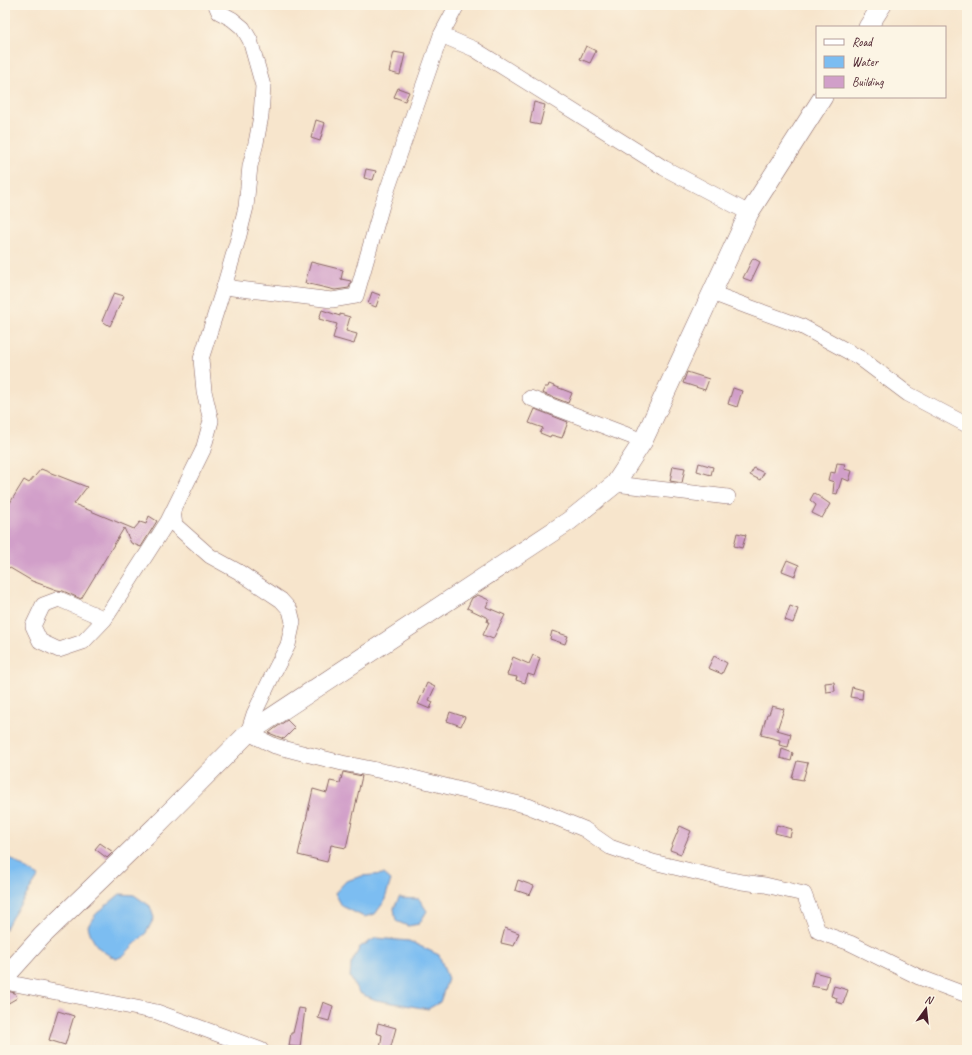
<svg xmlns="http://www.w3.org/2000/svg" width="972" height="1055" font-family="Caveat,sans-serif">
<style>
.water{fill:#7cbdf1;stroke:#636e8e}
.building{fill:#d19fc9}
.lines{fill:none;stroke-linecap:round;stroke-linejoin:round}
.minor-casing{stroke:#876463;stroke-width:16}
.major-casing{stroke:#876463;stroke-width:20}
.minor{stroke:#fff;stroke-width:15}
.major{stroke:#fff;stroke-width:19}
</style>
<rect width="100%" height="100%" fill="#fcf5e5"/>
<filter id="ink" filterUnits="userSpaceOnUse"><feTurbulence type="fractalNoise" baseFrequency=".025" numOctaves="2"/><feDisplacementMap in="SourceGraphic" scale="8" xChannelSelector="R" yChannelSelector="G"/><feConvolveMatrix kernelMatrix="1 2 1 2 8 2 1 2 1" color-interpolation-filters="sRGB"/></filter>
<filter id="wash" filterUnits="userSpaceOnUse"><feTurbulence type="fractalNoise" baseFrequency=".012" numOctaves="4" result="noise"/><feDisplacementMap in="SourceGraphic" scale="16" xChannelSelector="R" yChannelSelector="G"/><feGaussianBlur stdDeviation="0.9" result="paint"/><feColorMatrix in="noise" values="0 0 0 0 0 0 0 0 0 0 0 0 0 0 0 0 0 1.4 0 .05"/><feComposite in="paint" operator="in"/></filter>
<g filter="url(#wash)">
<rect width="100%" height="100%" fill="#f7e5cc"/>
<path class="water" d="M5,854L20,865L39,876L12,917L5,930Z
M384,874L391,880L384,902L375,914L364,917L342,906L335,893L346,881L362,876Z
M120,894L134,895L150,906L154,918L146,933L123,956L116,959C99,950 93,945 88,926L96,914Z
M399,898L419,899L427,911L419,924L408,926L396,921L394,908Z
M376,938L409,941L439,955L448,979L440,1002L428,1009L376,1000L359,993L350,977L351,964L360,947Z"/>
<g id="blocks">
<path class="building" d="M586,46L596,51L590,63L580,59Z
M394,52L405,54L400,75L389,72Z
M398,88L409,92L405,101L394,97Z
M534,102L545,105L540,125L530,123Z
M316,120L325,123L320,141L311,138Z
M366,169L376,171L373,180L364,178Z
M753,258L760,262L751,281L743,278Z
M311,262L343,270L341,279L351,281L349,288L335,290L305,283Z
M372,292L380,295L376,307L368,304Z
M114,293L124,296L110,326L102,321Z
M322,310L340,316V314L350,317L346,331L357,334L354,344L333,338L337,324L319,319Z
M687,372L709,379L705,390L683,383Z
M549,384L572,393L568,403L542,393L545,387H548Z
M733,388L742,391L737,407L728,404Z
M535,409L568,422L562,438L551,435L550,437L540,433L543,428L529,423Z
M699,463L713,467L711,475L697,471Z
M837,463L845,464L844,469L852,471L849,481L842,478L837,494L833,493L834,482L828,480L830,472L835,473Z
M673,466L685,468L682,483L670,481Z
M754,468L764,473L760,480L750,475Z
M41,469L87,487L74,504L134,529L140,522L146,524L149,516L157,521L141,547L131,543L124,528L81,599L63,591L57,590L32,581L5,565V511L24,480L29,483Z
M814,493L830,504L822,518L812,513L816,505L810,500Z
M737,533L746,535L742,548L734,546Z
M787,560L799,565L795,576L782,571Z
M478,595L489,600L486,607L505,615L493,639L483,635L489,622H487L488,618L467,608L472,598Z
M790,606L798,609L793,623L785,620Z
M552,631L568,636L565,644L550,639Z
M533,655L540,658L534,676L528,674L525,683L516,680L517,677L507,675L513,657L529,664Z
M714,656L727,663L722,674L708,668Z
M834,682L835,691L826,692L825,683Z
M427,683L435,687L429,700L433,702L430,709L418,704Z
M852,687L863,690L862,699L850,697Z
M772,706L784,709L777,730L791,734L788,747L779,745L780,740L761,735L767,714H769Z
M450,712L465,717L461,726L447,721Z
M287,720L295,728L284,739L269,733L274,729Z
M782,749L793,753L791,761L780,758Z
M797,761L808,763L803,780L792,778Z
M343,772L362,776L346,848L331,845L327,862L298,855L313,789L327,793L330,781L340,783Z
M777,825L792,829L790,837L775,833Z
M680,826L691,831L681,854L670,850Z
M100,843L113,852L107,858L95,849Z
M518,880L534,886L530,895L515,890Z
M505,928L519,933L514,946L501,943Z
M814,972L829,976L826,989L811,986Z
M834,986L848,990L843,1004L836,1002L837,998L831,996Z
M7,991L15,993L17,998L5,1005V993Z
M323,1002L333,1006L329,1021L318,1018Z
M299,1008L305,1009L300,1047L289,1046L291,1033H293Z
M58,1011L74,1016L65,1045L49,1040Z
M378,1023L396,1028L390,1050H380L382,1035L376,1033Z"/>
</g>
</g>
<g filter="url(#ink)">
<use href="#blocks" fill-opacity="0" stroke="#876463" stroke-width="1"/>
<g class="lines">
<defs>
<path id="minor" d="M441,35L474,49L664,168L749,213
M224,287L332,300L356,296L382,205L441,35L457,5
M712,293L749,307L801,326L860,358L908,394L967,425
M530,398L643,441
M615,484L728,497
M173,512L175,525L210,556L239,572L281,600L290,610L293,622L288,645L273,674L254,714L248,733L275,746L302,753L342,763L402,775L457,789L528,806L584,829L610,847L653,862L712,876L742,882L765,885L804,894L818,931L830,936L850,943L919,977L967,995
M105,619L59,599L43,605L33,626L40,641L59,650L83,642L105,619L168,521L203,450L211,421L204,391L201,359L224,287L238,239L246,207L250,166L256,143L261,116L263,86L250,40L243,28L232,19L219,12L216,5
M5,982L157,1012L193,1025L261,1050"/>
<path id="major" d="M868,27L882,5
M5,977L42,936L156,826L248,733L569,521L615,484L643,441L749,213L823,97"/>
</defs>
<use href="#minor" class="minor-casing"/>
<use href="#major" class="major-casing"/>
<use href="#minor" class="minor"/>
<use href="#major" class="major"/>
</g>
</g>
<rect width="972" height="1055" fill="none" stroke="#fcf5e5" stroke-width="20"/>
<rect x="816" y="26" width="130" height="72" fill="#fcf5e5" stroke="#b59f9b"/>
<rect x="824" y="39" width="20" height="6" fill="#ffffff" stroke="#b59f9b"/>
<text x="852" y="46" font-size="12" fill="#4a1f2b">Road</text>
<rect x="824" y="56" width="20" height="12" fill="#7cbdf1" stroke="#b59f9b"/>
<text x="852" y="66" font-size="12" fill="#4a1f2b">Water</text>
<rect x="824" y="76" width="20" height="12" fill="#d19fc9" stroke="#b59f9b"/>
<text x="852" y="86" font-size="12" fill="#4a1f2b">Building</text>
<g transform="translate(926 1009) rotate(15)" stroke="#fcf5e5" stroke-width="3" paint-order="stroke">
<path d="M0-3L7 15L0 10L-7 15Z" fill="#4a1f2b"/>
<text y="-6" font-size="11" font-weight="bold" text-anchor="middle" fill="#4a1f2b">N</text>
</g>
</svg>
